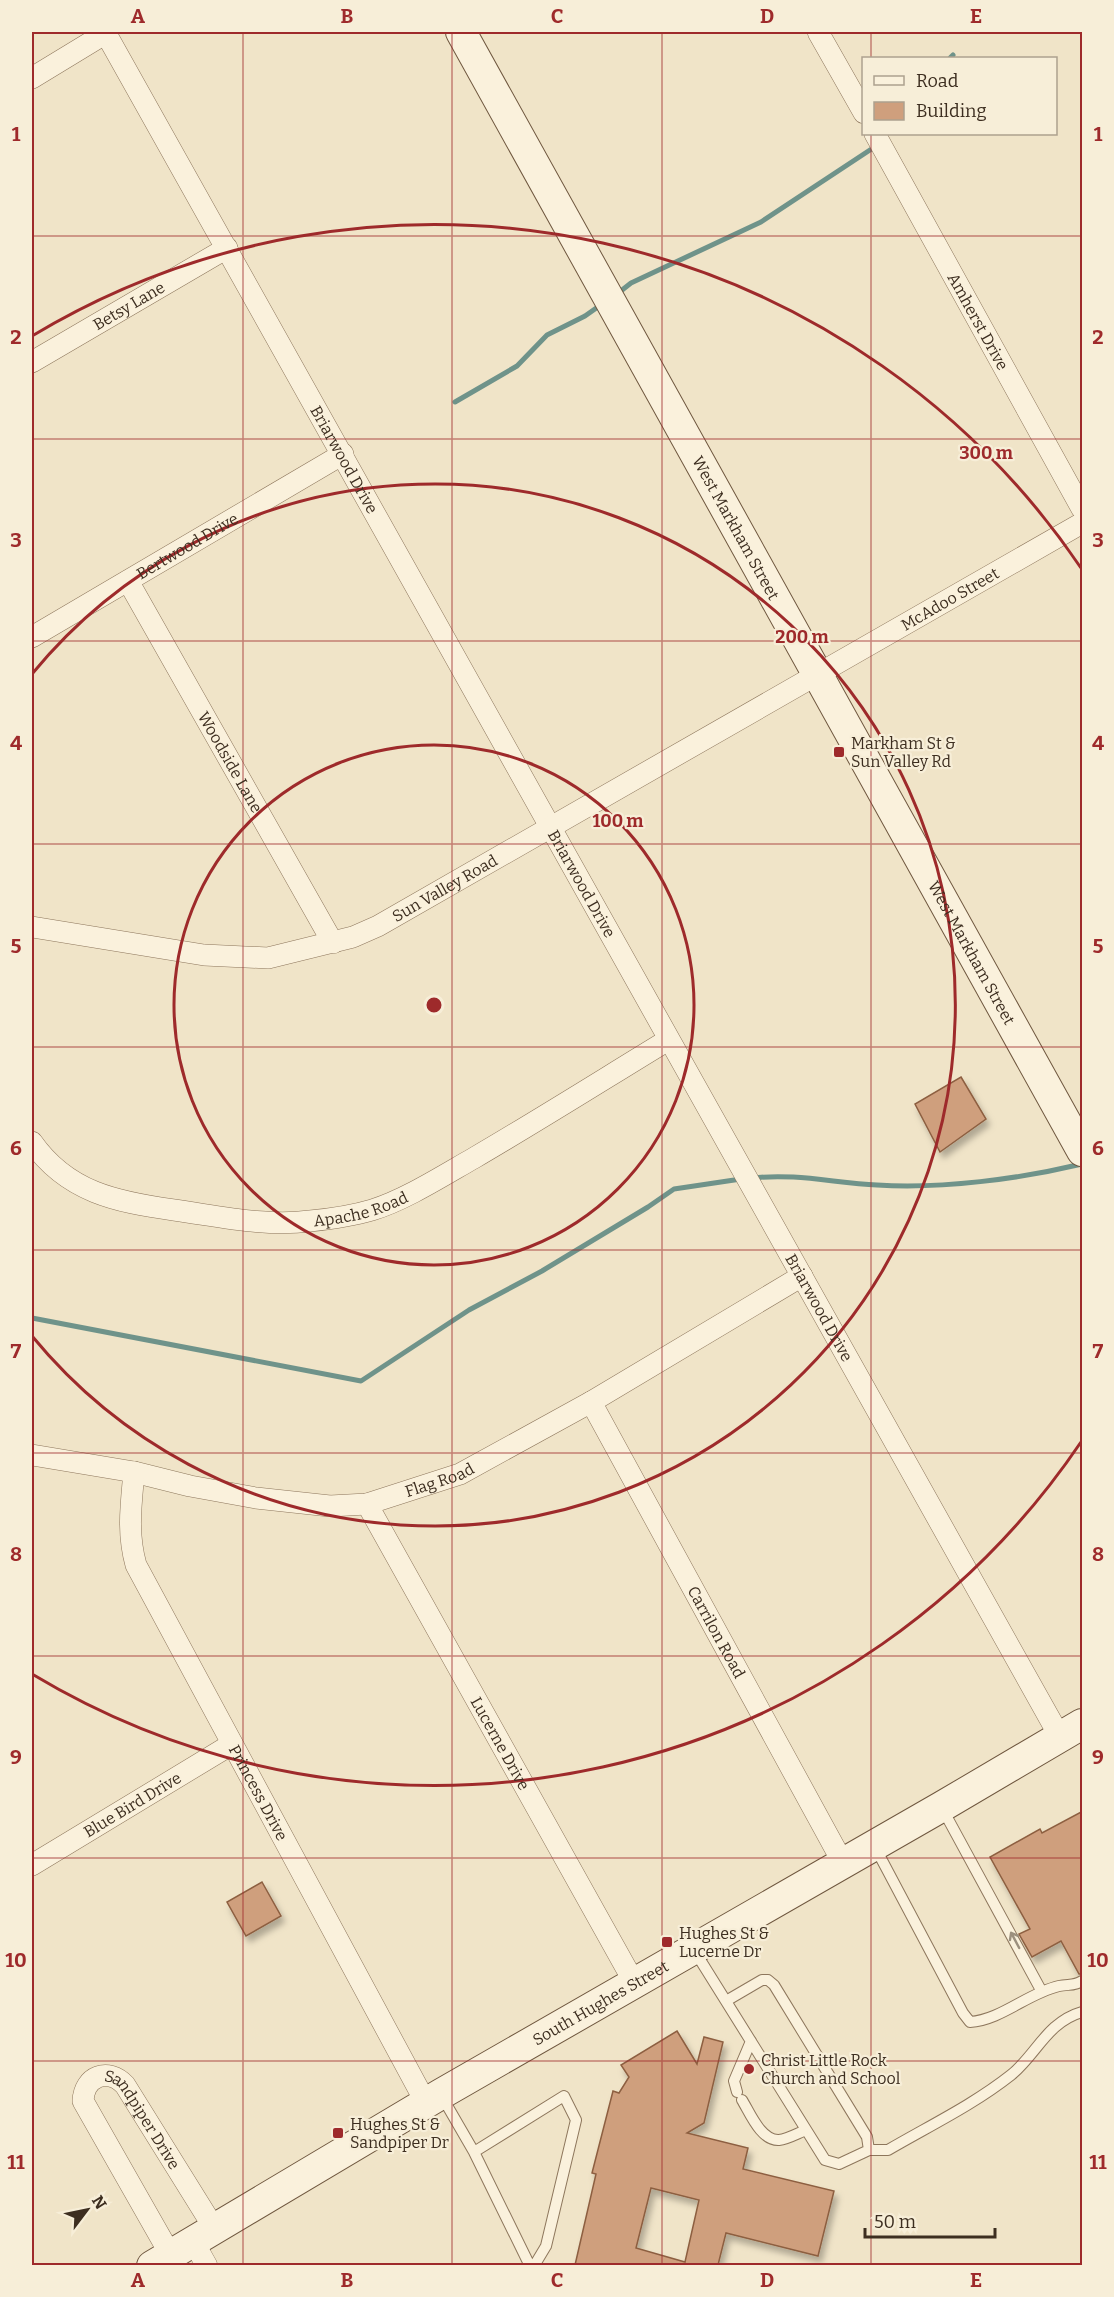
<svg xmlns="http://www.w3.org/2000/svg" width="1114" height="2297" font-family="Bitter,serif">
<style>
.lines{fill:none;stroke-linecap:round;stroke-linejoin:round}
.stream{stroke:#6f938a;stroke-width:5}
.building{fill:#cf9f7d;stroke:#8d5f41;stroke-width:1.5;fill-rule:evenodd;filter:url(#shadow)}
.lane-casing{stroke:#8d765c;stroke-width:12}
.street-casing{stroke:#8d765c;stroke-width:22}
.secondary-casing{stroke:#6f573f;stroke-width:32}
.lane{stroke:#faf1dc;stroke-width:10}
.street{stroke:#faf1dc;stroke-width:21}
.secondary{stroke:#faf1dc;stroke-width:30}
.oneway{stroke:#9c907e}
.grid{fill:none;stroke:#9e2a2b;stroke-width:1.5;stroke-opacity:0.55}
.ring{fill:none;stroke:#9e2a2b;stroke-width:3}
.poi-dot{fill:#9e2a2b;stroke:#f7eed8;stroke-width:2}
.labels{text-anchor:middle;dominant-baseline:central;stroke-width:4.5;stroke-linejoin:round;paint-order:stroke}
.street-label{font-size:16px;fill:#3d2e20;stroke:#f7eed8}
.poi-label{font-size:16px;fill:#3d2e20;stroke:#f7eed8;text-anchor:start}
.centre{fill:#9e2a2b;stroke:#f7eed8;stroke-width:3}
.ring-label{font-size:18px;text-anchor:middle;font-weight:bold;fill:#9e2a2b;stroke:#f7eed8;stroke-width:4.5;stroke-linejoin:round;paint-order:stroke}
.neatline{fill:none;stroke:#9e2a2b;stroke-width:2}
.grid-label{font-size:20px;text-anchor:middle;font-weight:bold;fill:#9e2a2b}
</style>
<defs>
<filter id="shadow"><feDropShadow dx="3.5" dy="6" stdDeviation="3" flood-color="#0004"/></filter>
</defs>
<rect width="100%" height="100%" fill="#f0e4c8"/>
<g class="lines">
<path class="stream" d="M950,58L953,55
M617,294L631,283L761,222L876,146
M455,402L517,366L547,335L585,316L602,304
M753,1178C795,1173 835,1183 877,1185C942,1189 1019,1179 1082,1164
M32,1318L361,1381L469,1310L542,1271L648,1207L674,1189L741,1179"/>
</g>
<path class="building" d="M961,1077L986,1119L940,1152L915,1104Z
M1083,1811V1974H1079L1061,1941L1032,1957L1019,1934L1030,1929L990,1857L1040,1829L1042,1833Z
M262,1882L281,1916L246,1936L227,1902Z
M677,2031L697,2064L704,2037L723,2042L704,2123L687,2133L748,2148L743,2169L834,2191L818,2256L726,2233L718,2265H575L596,2174L592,2173L613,2091L619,2093L629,2077L621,2065ZM651,2188L699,2200L685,2262L636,2248Z"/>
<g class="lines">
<defs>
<path id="lane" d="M942,1808L1042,1992
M875,1847L963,2013L970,2022C1001,2020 1028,1993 1059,1986C1068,1984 1075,1986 1082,1981
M694,1950L825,2160L839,2164L869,2150L867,2137L774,1985L768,1980H762L726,2001
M737,2092L734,2081L751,2041
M441,2095L474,2152L530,2266
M742,2100C750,2113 761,2141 779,2140C788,2139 798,2133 806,2130
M869,2150H888C929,2126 973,2105 1011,2075C1036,2055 1047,2022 1082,2012
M474,2152L564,2096L576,2120L546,2246L534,2266"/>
<g id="street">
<path id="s1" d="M105,32L1060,1737"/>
<path d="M818,32L864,113"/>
<path d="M32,78L106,33"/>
<path id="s2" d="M875,134L1082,509"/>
<path id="s3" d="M32,362L227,248"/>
<path id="s4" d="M128,581L333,943"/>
<path id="s5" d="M32,637L343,454"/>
<path id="s6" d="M32,927L204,955L268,958L353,937L378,926L1082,523"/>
<path id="s7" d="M32,1142C67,1192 116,1202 174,1210C218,1216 265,1227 310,1221C330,1219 352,1216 372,1210C405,1200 444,1175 474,1158C539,1120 604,1079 668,1040"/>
<path id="s8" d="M591,1402L843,1863"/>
<path id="s9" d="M32,1455L134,1472L190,1486L256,1498L330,1506L367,1504L460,1474L591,1402L802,1276"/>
<path id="s10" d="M134,1472C131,1505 127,1533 136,1565L426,2103"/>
<path id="s11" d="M367,1504L635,1984"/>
<path id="s12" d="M32,1865L232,1744"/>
<path d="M193,2241L207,2266"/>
<path id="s13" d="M170,2254L83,2101C84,2076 108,2067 125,2085L214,2228"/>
</g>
<g id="secondary">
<path id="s14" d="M461,32L1082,1151"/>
<path id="s15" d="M152,2266L441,2094L941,1807L1082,1724"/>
</g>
</defs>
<use href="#lane" class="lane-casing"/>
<use href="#street" class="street-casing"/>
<use href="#secondary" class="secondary-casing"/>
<use href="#lane" class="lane"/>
<use href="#street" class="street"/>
<use href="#secondary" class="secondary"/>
</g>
<defs><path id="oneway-shaft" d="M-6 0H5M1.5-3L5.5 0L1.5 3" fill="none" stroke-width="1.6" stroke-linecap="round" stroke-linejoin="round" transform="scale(1.5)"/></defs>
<use class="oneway" href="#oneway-shaft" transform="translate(1015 1940) rotate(-118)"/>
<path class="grid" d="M243,32V2266M452,32V2266M662,32V2266M871,32V58M871,134V2266M32,236H1082M32,439H1082M32,641H1082M32,844H1082M32,1047H1082M32,1250H1082M32,1453H1082M32,1656H1082M32,1858H1082M32,2061H1082"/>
<g class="ring">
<circle cx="434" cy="1005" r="260"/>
<path d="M32 674A521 521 0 1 1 32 1336"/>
<path d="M1081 1442A781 781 0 0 1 32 1674M32 336A781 781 0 0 1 1081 568"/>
</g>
<g class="poi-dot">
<rect x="833" y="746" width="12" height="12" rx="3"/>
<rect x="661" y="1936" width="12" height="12" rx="3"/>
<circle cx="749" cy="2069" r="6"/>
<rect x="332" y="2127" width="12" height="12" rx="3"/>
</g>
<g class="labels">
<g class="street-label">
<text stroke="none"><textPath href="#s3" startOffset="112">Betsy Lane</textPath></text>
<text stroke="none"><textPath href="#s2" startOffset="214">Amherst Drive</textPath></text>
<text stroke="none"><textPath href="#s1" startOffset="490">Briarwood Drive</textPath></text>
<text stroke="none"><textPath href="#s14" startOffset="567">West Markham Street</textPath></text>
<text stroke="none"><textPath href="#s5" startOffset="180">Bertwood Drive</textPath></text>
<text stroke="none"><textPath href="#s6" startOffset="1012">McAdoo Street</textPath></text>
<text stroke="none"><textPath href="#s4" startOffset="208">Woodside Lane</textPath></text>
<text stroke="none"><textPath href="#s1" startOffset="976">Briarwood Drive</textPath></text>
<text stroke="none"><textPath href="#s6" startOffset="430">Sun Valley Road</textPath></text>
<text stroke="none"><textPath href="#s14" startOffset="1053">West Markham Street</textPath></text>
<text stroke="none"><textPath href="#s7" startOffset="352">Apache Road</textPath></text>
<text stroke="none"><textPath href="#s1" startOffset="1462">Briarwood Drive</textPath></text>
<text stroke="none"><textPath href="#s9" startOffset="416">Flag Road</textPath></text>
<text stroke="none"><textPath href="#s8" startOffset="262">Carrilon Road</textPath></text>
<text stroke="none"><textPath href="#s11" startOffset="274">Lucerne Drive</textPath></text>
<text stroke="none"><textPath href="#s10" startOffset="352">Princess Drive</textPath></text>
<text stroke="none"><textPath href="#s12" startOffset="117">Blue Bird Drive</textPath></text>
<text stroke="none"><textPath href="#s15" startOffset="520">South Hughes Street</textPath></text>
<text stroke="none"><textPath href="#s13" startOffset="273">Sandpiper Drive</textPath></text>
</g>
<g class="poi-label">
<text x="851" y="743">Markham St &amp;<tspan x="851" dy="18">Sun Valley Rd</tspan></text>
<text x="679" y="1933">Hughes St &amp;<tspan x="679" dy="18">Lucerne Dr</tspan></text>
<text x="761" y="2060">Christ Little Rock<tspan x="761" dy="18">Church and School</tspan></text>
<text x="350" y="2124">Hughes St &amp;<tspan x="350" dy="18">Sandpiper Dr</tspan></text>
</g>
</g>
<circle cx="434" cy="1005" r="9" class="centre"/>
<g class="ring-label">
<text x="986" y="459">300 m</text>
<text x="802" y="643">200 m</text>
<text x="618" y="827">100 m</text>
</g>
<rect width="1114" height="2297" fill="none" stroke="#f7eed8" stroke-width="66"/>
<rect x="862" y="57" width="195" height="78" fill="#f7eed8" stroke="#ada18e" stroke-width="1.5"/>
<rect x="874" y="76" width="30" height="9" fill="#faf1dc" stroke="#ada18e" stroke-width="1.5"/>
<text x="916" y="87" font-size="18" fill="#3d2e20">Road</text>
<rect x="874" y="102" width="30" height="18" fill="#cf9f7d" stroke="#ada18e" stroke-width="1.5"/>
<text x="916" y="117" font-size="18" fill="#3d2e20">Building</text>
<g transform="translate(87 2210) rotate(58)" stroke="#f7eed8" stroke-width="4.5" paint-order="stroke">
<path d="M0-4.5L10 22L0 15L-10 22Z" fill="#3d2e20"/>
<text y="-9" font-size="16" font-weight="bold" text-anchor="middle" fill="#3d2e20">N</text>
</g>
<path d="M865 2228v9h130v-9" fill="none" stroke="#3d2e20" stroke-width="3"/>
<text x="874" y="2228" font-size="18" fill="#3d2e20" stroke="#f7eed8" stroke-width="4.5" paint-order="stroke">50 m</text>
<rect x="33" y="33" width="1048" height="2231" class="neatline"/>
<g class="grid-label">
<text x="138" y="23">A</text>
<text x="347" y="23">B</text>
<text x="557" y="23">C</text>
<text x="767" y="23">D</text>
<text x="976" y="23">E</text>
<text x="16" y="141">1</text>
<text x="1098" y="141">1</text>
<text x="16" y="344">2</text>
<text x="1098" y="344">2</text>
<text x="16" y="547">3</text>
<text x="1098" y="547">3</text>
<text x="16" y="750">4</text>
<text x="1098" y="750">4</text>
<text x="16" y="953">5</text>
<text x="1098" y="953">5</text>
<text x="16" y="1155">6</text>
<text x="1098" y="1155">6</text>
<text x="16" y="1358">7</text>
<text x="1098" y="1358">7</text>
<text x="16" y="1561">8</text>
<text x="1098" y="1561">8</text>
<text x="16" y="1764">9</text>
<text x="1098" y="1764">9</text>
<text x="16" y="1967">10</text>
<text x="1098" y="1967">10</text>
<text x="16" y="2169">11</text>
<text x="1098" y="2169">11</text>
<text x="138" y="2287">A</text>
<text x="347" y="2287">B</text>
<text x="557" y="2287">C</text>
<text x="767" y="2287">D</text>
<text x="976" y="2287">E</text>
</g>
</svg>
